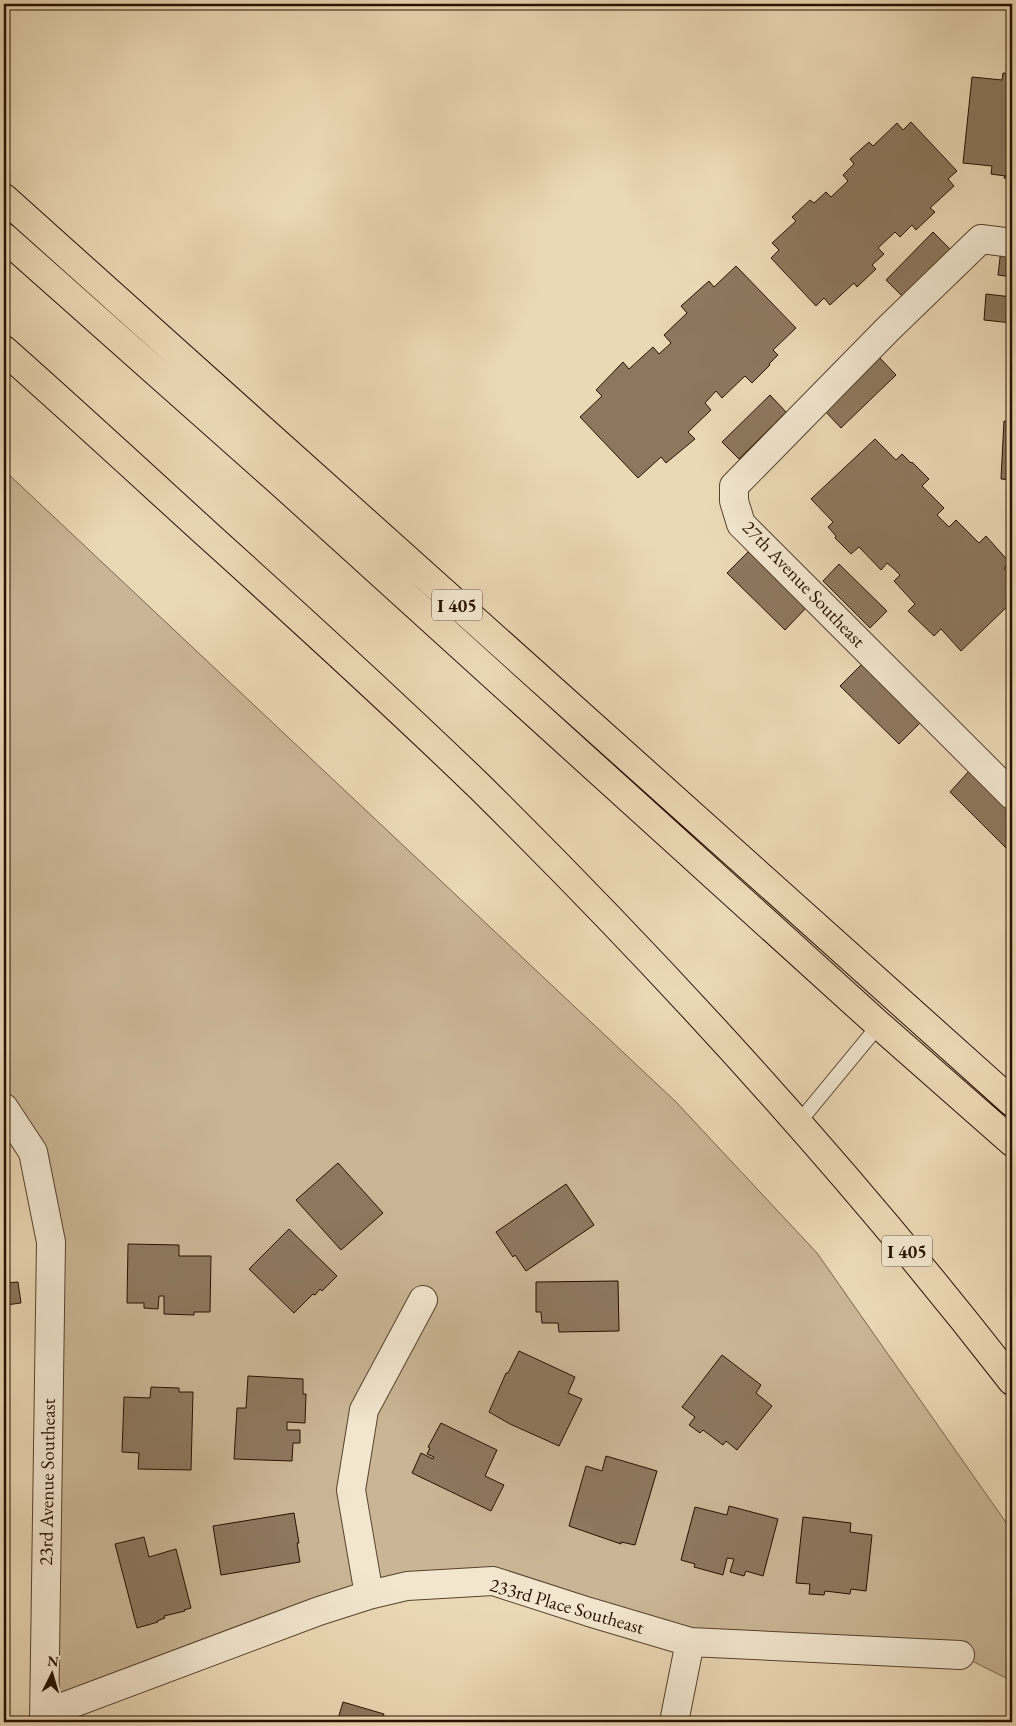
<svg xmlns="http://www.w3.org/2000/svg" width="1016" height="1726" font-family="'EB Garamond',serif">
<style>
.green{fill:#cab696;stroke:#78644b}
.building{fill:#8d785e;stroke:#271100}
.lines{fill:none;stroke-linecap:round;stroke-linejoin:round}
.service-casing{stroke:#58432d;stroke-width:16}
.minor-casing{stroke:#58432d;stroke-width:30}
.motorway-casing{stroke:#271100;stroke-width:30}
.service{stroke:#f2e6cf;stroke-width:14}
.minor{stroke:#f2e6cf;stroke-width:28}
.motorway{stroke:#ebd8b5;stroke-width:28}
.labels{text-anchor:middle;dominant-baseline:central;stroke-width:4;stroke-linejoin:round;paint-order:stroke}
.shield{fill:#f2e6cf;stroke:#64513e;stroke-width:1}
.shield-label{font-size:18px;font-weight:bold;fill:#271100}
.street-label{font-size:19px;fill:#271100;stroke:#f2e6cf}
</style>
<rect width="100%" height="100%" fill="#ebd8b5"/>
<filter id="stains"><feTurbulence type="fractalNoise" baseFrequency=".004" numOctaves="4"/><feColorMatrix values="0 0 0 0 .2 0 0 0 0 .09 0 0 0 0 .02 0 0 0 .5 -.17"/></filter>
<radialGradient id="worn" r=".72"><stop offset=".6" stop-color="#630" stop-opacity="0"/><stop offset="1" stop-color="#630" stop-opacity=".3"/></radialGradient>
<path class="green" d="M4,470L676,1102L817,1253L1012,1531V1681L960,1655L690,1642L493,1581L407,1586L44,1714L49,1246L33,1152L4,1108Z"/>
<path class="building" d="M1003,73L1012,74V179L1004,178L1005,176L991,174L992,166L963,163L972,77L1002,80Z
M911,122L957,171L948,179L954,186L930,208L935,212L916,230L912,225L900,237L895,232L878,248L884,254L872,265L876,269L857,287L854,283L830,305L824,298L816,306L771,258L779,250L772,243L796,221L792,217L810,200L814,203L826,192L831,197L848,181L843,175L854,164L850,159L869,142L873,146L897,123L903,130Z
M933,232L950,249L903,297L886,280Z
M1001,249L1012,250V277L998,275Z
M736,266L796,328L773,350L778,355L769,364L770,365L752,383L745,376L722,398L716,391L705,403L711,410L688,432L695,439L666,463L661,457L638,478L580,417L602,396L596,390L623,362L629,369L653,347L659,354L671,343L664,335L687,313L681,306L709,281L714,287Z
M986,294L1012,297V323L984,320Z
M878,356L896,375L841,428L823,409Z
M770,395L786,412L739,459L722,442Z
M1004,421L1012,422V480L1001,479Z
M875,439L896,460L902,454L911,463L912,462L929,479L922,486L944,508L937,515L949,527L956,520L979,543L986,536L1010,563L1004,568L1012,576V602L961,651L941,629L934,636L908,611L915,604L894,581L900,575L893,568L887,563L881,570L859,547L851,554L835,538L836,536L828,527L833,522L811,499Z
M749,551L806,608L785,630L727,573Z
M839,564L887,611L870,628L823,581Z
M862,664L921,722L899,744L840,686Z
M970,770L1012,812V844L1008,850L950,792Z
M338,1163L383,1213L341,1250L296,1200Z
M566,1184L594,1225L526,1271L515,1255L513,1257L496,1232Z
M289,1229L337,1276L322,1291L320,1289L315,1295L313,1294L294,1313L249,1269Z
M128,1244L179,1245V1256H211L210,1312H194V1315L164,1314V1296H159L158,1309L144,1308V1303H127Z
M618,1281L619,1331L559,1332L558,1323H542L541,1312H536V1282Z
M18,1282L21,1303L6,1305L4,1283Z
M519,1351L575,1377L568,1393L582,1399L559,1446L510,1424L489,1412L506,1373H508Z
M722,1355L761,1385L756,1393L772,1406L737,1450L726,1441L723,1445L703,1430L700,1433L689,1425L695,1417L682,1407Z
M248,1376L303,1379V1394H306L305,1423L287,1422V1430H300V1443H293L292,1461L234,1459L237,1408H246Z
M151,1387L179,1388V1392H193L191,1470L138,1469L139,1453L122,1452L124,1397L150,1398Z
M441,1423L497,1450L485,1476L504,1485L491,1511L412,1473L421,1453L433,1459L434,1457L427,1454L430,1448L428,1447Z
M4,1430H9V1440H4Z
M606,1456L657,1471L635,1545L621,1542V1544L569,1526L586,1466L602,1471Z
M4,1473H6V1488H4Z
M729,1506L778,1519L763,1576L746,1571L744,1576L730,1572L734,1559L727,1558L723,1575L694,1567L695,1564L681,1560L695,1507L727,1515Z
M294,1513L299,1543H297L300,1562L221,1575L213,1526Z
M803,1517L851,1523L850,1532L872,1535L866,1591L851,1589L850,1594L825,1591L824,1595L809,1594L810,1584L796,1583Z
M144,1537L149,1557L176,1549L191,1608L184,1610L185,1611L164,1616L165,1618L157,1621L158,1622L137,1628L115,1544Z
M343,1702L384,1714L382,1722H337Z"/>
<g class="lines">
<defs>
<path id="service" d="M799,1122L879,1025"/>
<path id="minor" d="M1012,243L981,239L888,329L734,486V501L741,524L1012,795
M4,1108L33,1152L51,1242L44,1722
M369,1595L351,1490L364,1410L423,1300
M44,1714L319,1611L369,1595L407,1586L493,1581L589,1612L690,1642L960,1655
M674,1722L690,1642"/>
<path id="motorway" d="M4,198L1012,1102
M4,237L280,482L879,1025L1012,1142
M4,350C73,411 140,473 208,535C300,618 391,701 480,787C669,974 849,1171 1012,1381"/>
</defs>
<use href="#service" class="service-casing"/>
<use href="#minor" class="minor-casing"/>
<use href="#motorway" class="motorway-casing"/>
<use href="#service" class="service"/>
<use href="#minor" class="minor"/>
<use href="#motorway" class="motorway"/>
</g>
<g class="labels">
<g class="shield">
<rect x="432" y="589.5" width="50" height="31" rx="4"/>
<rect x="882" y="1235.5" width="50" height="31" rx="4"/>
</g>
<g class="shield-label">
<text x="457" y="605">I 405</text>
<text x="907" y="1251">I 405</text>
</g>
<g class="street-label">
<text transform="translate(804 584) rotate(46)">27th Avenue Southeast</text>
<text transform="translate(47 1482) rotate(-89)">23rd Avenue Southeast</text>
<text transform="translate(567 1606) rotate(16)">233rd Place Southeast</text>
</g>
</g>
<rect width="1016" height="1726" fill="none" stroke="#ebd8b5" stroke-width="20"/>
<rect x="5" y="5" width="1006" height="1716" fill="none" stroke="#271100" stroke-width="2.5"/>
<rect x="10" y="10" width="996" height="1706" fill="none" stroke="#271100"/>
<g transform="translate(52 1674) rotate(5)" stroke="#f2e6cf" stroke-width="4" paint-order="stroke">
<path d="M0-4L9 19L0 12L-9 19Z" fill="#271100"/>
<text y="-8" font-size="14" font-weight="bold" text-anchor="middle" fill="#271100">N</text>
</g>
<rect width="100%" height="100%" filter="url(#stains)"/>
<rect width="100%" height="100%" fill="url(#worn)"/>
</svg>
